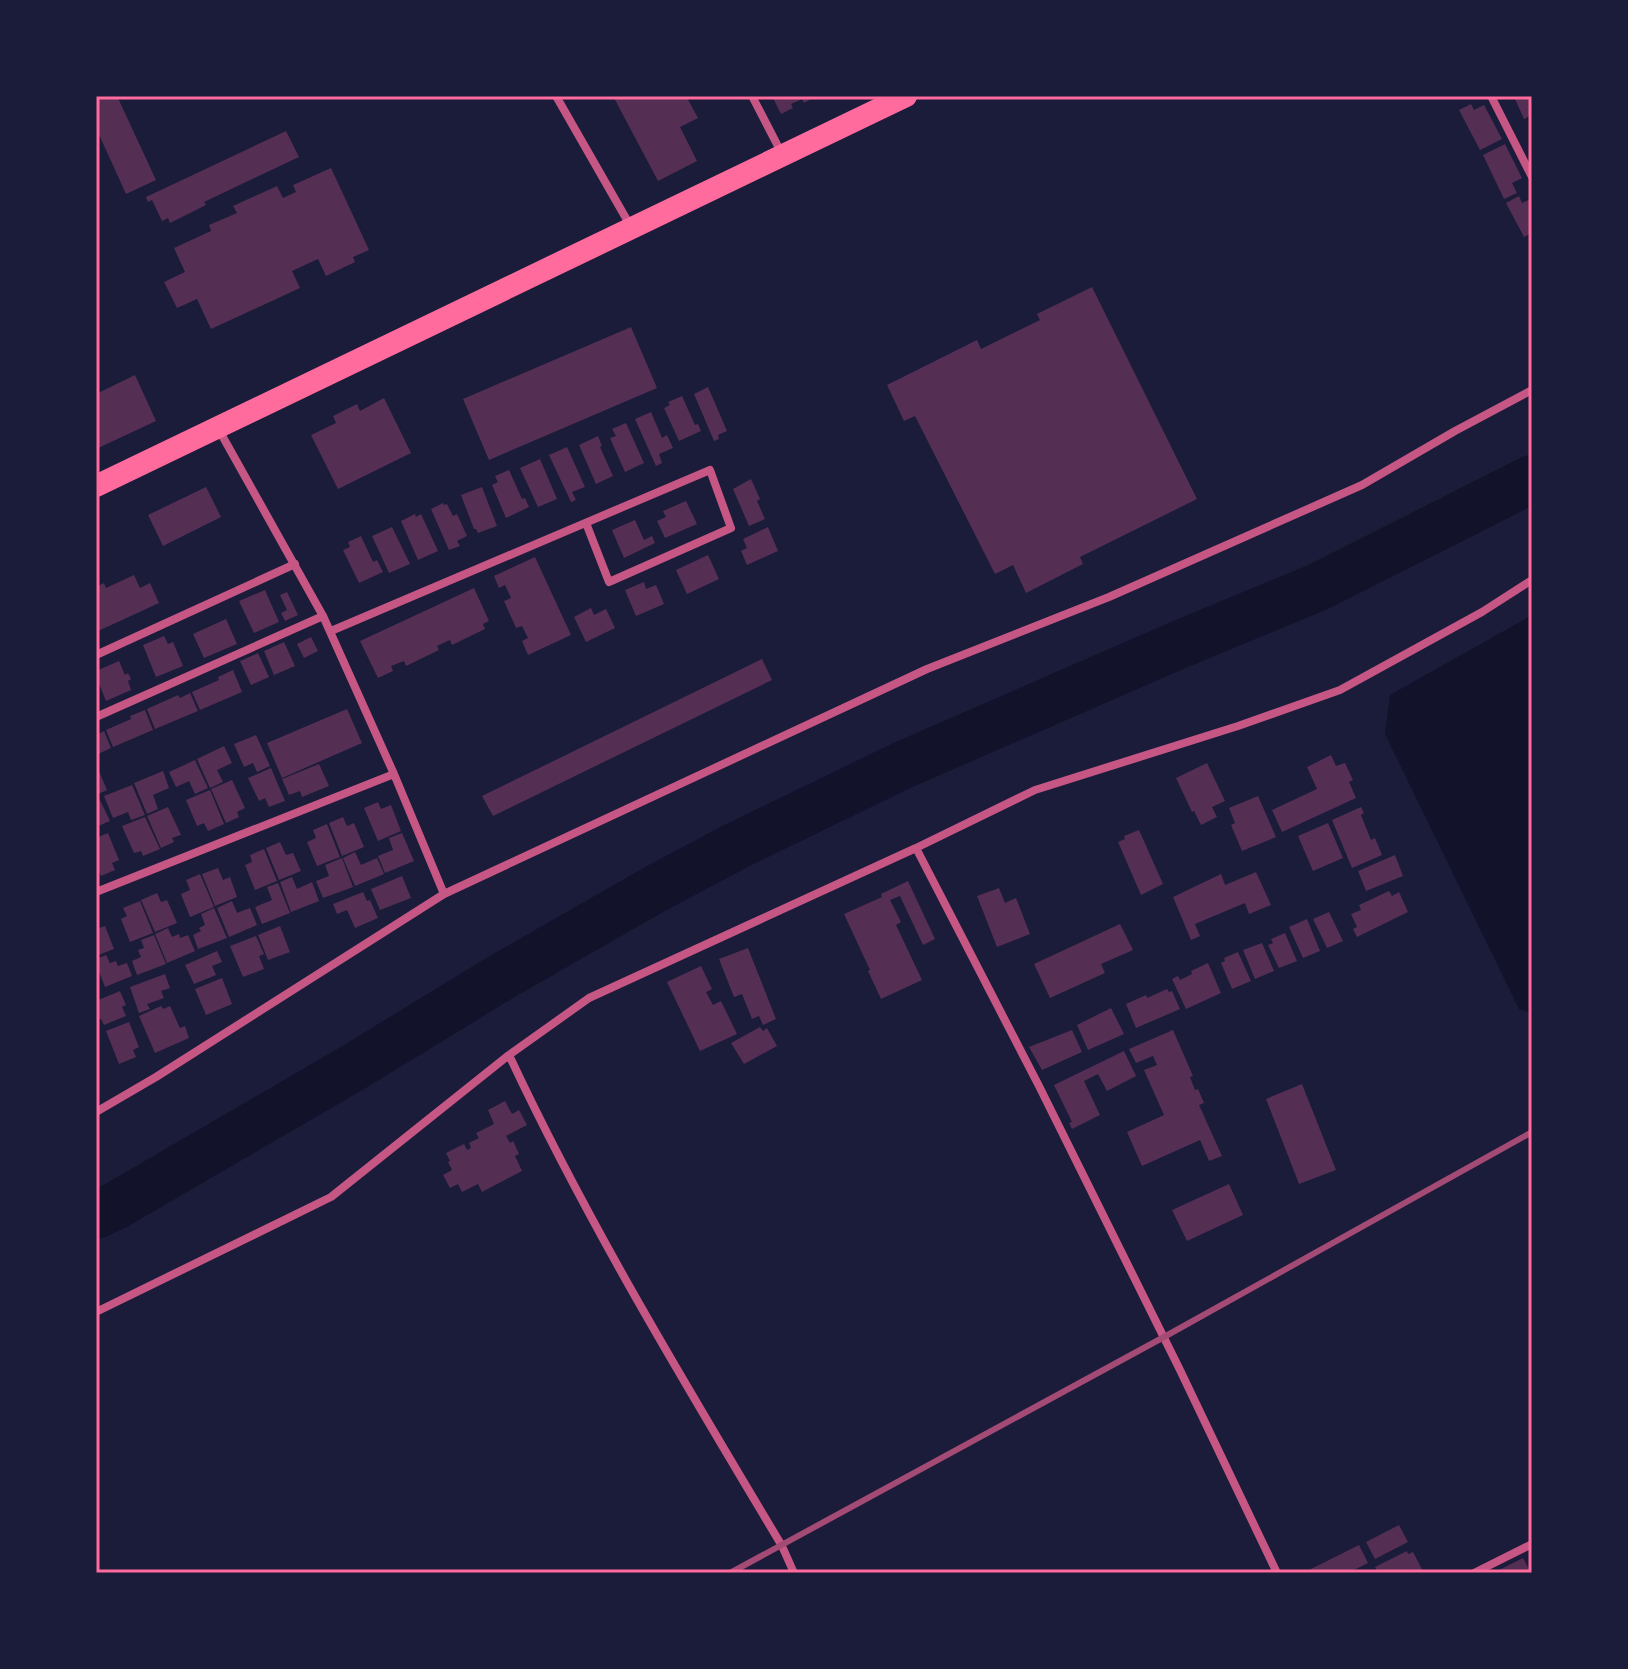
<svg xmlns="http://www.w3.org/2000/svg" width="1628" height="1669" font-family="'Open Sans',sans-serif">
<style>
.water{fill:#12122b}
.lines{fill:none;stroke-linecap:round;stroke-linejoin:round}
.river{stroke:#12122b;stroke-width:48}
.building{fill:#542f53}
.minor{stroke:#c65784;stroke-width:8}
.trunk{stroke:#ff6b9d;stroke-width:22}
.rail{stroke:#a44b75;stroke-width:6}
.neatline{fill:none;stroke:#ff6b9d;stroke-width:3}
</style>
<rect width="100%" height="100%" fill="#1b1b3a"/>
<path class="water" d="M1532,615V1013L1519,1009L1385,734L1390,695Z"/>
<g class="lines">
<path class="river" d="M96,1215L117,1205L354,1067L498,979L655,889L736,846L903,765L1176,646L1318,587L1532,479"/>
</g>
<path class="building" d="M96,96H117L156,180L126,194L96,128Z
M613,96H686L698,118L680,127L697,161L658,181Z
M772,96H816L804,103L802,99L791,104L793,108L781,114Z
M1517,96H1532V115L1524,119L1515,99L1518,98Z
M1471,104L1474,110L1484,105L1502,139L1480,150L1459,110Z
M286,131L299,157L204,202L206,205L170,223L168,218L162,221L152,200L148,202L146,197Z
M1505,144L1522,178L1512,183L1517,193L1504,199L1483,155Z
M331,168L369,250L353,257L355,262L326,276L318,259L292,271L300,288L211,329L197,299L177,308L164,282L185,272L174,248L211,231L209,225L237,213L233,206L277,186L283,198L296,192L293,185Z
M1519,196L1522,203L1531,199L1532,201V233L1524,237L1506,203Z
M1092,287L1197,499L1080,557L1083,564L1026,593L1013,565L995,574L915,416L904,421L887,385L977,340L981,349L1040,320L1037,314Z
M631,327L657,388L489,460L463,399Z
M135,375L156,421L96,449V394Z
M708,387L727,431L718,435L719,439L714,441L694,394Z
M682,396L695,425L698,424L701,431L679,441L664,408L670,405L668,402Z
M384,398L411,453L338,489L311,435L336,423L333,416L357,404L360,411Z
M651,412L662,438L667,435L673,448L659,454L662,463L656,466L635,419Z
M626,423L644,463L625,472L610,438L616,436L612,429Z
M598,436L602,446L600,447L613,476L596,484L579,445Z
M567,447L585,487L572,492L576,500L571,502L549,455Z
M540,459L557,499L538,507L520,468Z
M509,470L522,499L525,498L529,507L506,518L492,485L498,482L495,476Z
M751,479L760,499L757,501L765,519L749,526L733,489Z
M206,487L221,517L163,546L148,515Z
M482,487L497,526L478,533L476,529H474L461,495Z
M686,501L697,524L665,538L657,521L666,517L663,511Z
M443,503L444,505L447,504L453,516L457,514L467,536L457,541L460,546L449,550L431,509Z
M415,514L416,517L421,514L438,551L418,560L401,521Z
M635,520L644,540L652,536L655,543L624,558L612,530Z
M392,527L410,564L389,573L372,536Z
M768,527L778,551L747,565L741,551L747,548L743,539Z
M361,536L373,562L377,560L383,572L359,583L343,550L350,547L348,542Z
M708,555L719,579L687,594L676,570Z
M535,557L571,635L528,655L522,641L528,638L522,626L516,628L504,601L511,598L505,585L499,588L494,576Z
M134,575L140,588L150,583L159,603L96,632V587L104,583L106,588Z
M644,582L646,589L656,585L664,604L636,616L625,590Z
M474,588L489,621L483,624L485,629L452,645L450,640L437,646L439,650L406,666L404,661L391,666L393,671L378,678L360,641Z
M265,590L279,622L254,633L239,601Z
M287,592L298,615L285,621L281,613L287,610L280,595Z
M591,608L594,615L606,609L615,628L586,642L574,617Z
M226,619L237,644L204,658L193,634Z
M164,636L168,644L173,642L183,666L156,677L143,645Z
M311,637L318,651L304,658L297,644Z
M284,642L295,666L274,675L264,651Z
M258,653L269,677L251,685L240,661Z
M762,659L772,680L493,816L482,796Z
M119,661L125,675L128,673L131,679L128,681L131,690L106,701L96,676V671Z
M233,670L242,692L200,710L192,692L219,680L218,677Z
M190,693L198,711L155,729L147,709L178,695L180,698Z
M347,709L362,743L282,778L267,743Z
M145,710L153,730L113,747L106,730L131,719L130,716Z
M104,731L111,748L96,755V735Z
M256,735L270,766L257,772L253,763L244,767L234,744Z
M224,746L232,763L217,770L223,782L210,788L197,759Z
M1331,755L1336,766L1345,763L1353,780L1349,782L1356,798L1282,832L1272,810L1317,789L1307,767Z
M195,760L208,788L195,794L189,781L176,787L169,772Z
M1207,763L1225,801L1212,807L1217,817L1201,825L1194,811L1192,812L1176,778Z
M96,764L107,790L96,795Z
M319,764L329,786L302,797L300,791L289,795L282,779Z
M271,768L285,801L269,807L265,798L259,801L248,778Z
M163,771L169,788L153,795L158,809L147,814L134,783Z
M232,780L245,808L237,812L239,817L226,823L211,789Z
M132,785L145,815L131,820L128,812L113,818L104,796Z
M210,790L224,824L208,831L204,823L197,826L186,800Z
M1258,796L1276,837L1242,851L1231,825L1235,823L1229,808Z
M100,800L110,821L96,827V802Z
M378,802L381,809L391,805L401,831L378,841L364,808Z
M168,807L181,835L172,838L174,842L161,848L147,816Z
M1361,807L1364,813L1361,815L1371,840L1375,838L1382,855L1352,868L1332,820Z
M145,817L160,849L143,856L141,851L134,853L122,826Z
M343,817L347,826L354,823L364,847L342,856L329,823Z
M1328,823L1343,858L1313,871L1298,836Z
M327,824L340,857L317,866L307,842L316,838L313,830Z
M1139,830L1163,884L1141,895L1118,842L1125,839L1124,836Z
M108,833L119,860L112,863L115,870L101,876L96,865V838Z
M402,833L414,861L385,873L378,856L393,850L389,838Z
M280,842L286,855L293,853L301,871L279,880L266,848Z
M264,849L277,881L255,890L245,865L252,862L250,855Z
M355,852L361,865L377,858L384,874L355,886L343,858Z
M1395,855L1403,876L1366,891L1358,871Z
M342,858L353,887L323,898L316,881L329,876L325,865Z
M218,868L223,880L230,877L237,897L215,906L202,874Z
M1256,872L1271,905L1249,914L1245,903L1195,924L1200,936L1191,940L1173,897L1221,874L1225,885Z
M200,874L214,907L190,917L181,894L190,890L186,880Z
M402,876L411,898L380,910L371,889Z
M292,877L297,889L312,882L319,901L291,912L280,882Z
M908,881L935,939L923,945L900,896L890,900L901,922L896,925L922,980L881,999L868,971L870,970L844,914L882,897L881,894Z
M278,883L290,913L262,924L255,907L272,900L267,887Z
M999,888L1005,903L1016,898L1030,934L997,947L977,896Z
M1389,891L1392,896L1399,892L1408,912L1357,937L1353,929L1357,927L1351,914L1361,910L1359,905Z
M363,892L367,901L370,900L378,918L355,928L347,910L337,914L333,904Z
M157,893L161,902L167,900L177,923L155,932L141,900Z
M140,901L153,933L130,942L121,919L127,916L123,908Z
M232,901L237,913L250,908L257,925L229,937L217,908Z
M214,908L227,938L198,949L193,935L201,931L199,928L205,925L201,914Z
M1329,912L1343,941L1327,948L1313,919Z
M1307,919L1320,951L1303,958L1289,927Z
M1120,924L1133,950L1101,964L1105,973L1050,998L1034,964Z
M105,926L114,949L96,956V929Z
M280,926L290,952L268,960L258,935Z
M168,928L172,937L179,934L180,938L188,935L195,951L167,963L155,934Z
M1285,933L1297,961L1279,968L1268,945L1273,943L1271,939Z
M154,935L166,964L137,975L132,961L141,957L138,950L144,948L141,940Z
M256,936L264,954L259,956L264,969L243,977L230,946Z
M1262,943L1274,971L1255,979L1243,950Z
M748,948L776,1019L763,1025L759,1016L752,1019L742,994L734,997L719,959Z
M217,951L222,962L212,966L216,975L194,984L185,965Z
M1238,952L1251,981L1232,989L1221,963L1225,961L1224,958Z
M106,955L110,963L116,961L118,966L127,963L132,976L105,987L96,964V959Z
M1208,963L1221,993L1186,1009L1172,979L1178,976L1180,980L1192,974L1191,971Z
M701,966L712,989L706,992L713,1005L721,1001L737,1034L700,1051L667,982Z
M165,974L170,988L161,991L164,998L147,1004L150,1009L139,1013L130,987Z
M222,978L232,1004L206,1015L195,989Z
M1167,989L1169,992L1172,991L1180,1009L1136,1028L1126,1004L1146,995L1147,998Z
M120,991L126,1005L122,1007L126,1016L104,1025L101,1019L96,1021V1001Z
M161,1006L163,1009L170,1006L180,1028L185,1026L189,1038L155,1053L139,1016Z
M1111,1008L1124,1034L1088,1050L1077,1025Z
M129,1022L139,1047L133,1050L136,1057L119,1064L106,1031Z
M760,1027L763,1031L767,1028L777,1046L744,1064L731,1043Z
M1072,1030L1082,1052L1042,1070L1029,1047Z
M1173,1030L1193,1076L1190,1077L1195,1090L1198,1089L1204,1103L1199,1105L1222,1156L1209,1161L1200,1140L1142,1166L1127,1132L1164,1115L1144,1070L1157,1065L1153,1056L1136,1063L1129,1049Z
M1124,1051L1136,1076L1107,1091L1098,1074L1084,1081L1100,1115L1072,1129L1069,1123L1072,1122L1054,1085Z
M1302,1084L1336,1170L1299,1184L1266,1099Z
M505,1101L512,1114L519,1110L527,1125L506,1136L510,1143L513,1141L519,1154L515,1156L522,1171L482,1192L478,1184L462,1192L458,1184L450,1188L443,1175L452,1170L448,1162L450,1161L446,1153L464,1144L467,1150L471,1148L469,1143L479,1138L476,1133L494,1124L488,1110Z
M1229,1184L1243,1215L1187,1241L1172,1210Z
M1399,1525L1408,1542L1375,1559L1366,1542Z
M1359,1545L1368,1563L1348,1573H1303Z
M1407,1551L1408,1554L1413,1552L1424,1573H1378L1375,1567Z
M1523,1558L1531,1573H1498L1497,1571Z"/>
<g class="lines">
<path class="minor" d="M556,96L631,227
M752,96L781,152
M1491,96L1532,177
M331,631L710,470L731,528L609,582L586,523
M96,655L295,564
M96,717L323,616
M394,774L444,894
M916,848L1039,1086L1180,1370L1277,1573
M96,892L394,774L323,616L219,430
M509,1055C588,1224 686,1385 782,1546L794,1573
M96,1112L156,1077L444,894L927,669L1109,597L1362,485L1455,431L1532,390
M96,1312L331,1197L509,1055L589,998L916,848L1035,790L1238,726L1340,690L1482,612L1532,580
M1474,1573L1532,1544"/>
<path class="trunk" d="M96,486L906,96"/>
<path class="rail" d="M730,1573L1164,1337L1532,1132"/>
</g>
<rect width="1628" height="1669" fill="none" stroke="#1b1b3a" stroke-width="196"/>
<rect x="98" y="98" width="1432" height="1473" class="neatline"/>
</svg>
